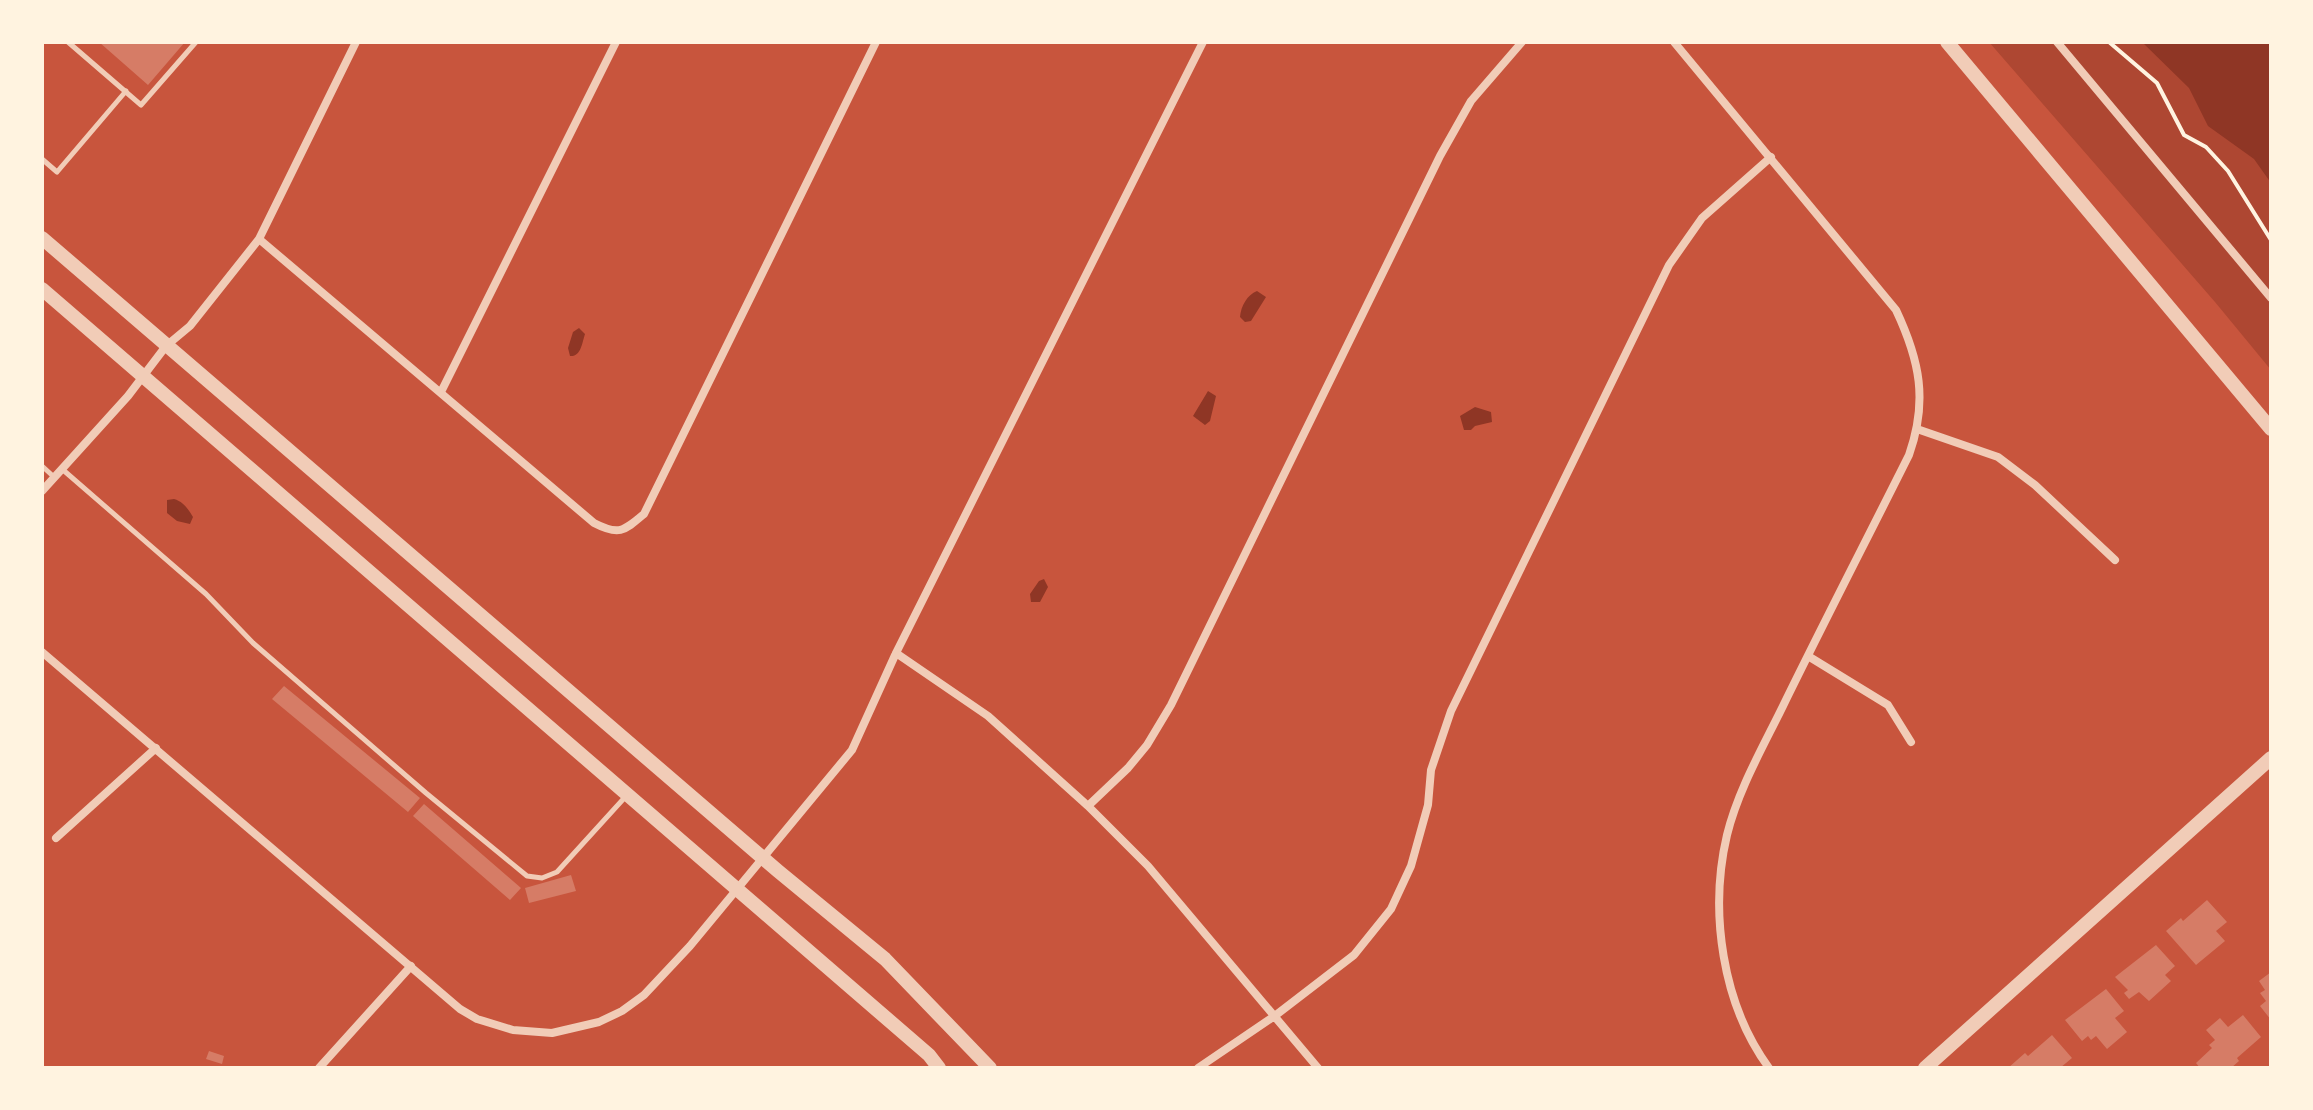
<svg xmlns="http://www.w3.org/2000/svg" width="2313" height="1110" font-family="Lato,sans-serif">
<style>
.green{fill:#ae4732}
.water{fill:#8f3625}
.building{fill:#d67c66}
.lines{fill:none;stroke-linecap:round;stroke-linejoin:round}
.path{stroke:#fff3e0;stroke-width:4}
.service{stroke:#f1ccb7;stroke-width:5}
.minor{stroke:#f1ccb7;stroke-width:8}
.tertiary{stroke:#f1ccb7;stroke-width:14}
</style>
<rect width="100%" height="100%" fill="#c8553d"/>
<path class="green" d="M1989,42H2271V370L2215,302Z"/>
<path class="water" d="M2142,42H2271V183L2254,159L2208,126L2189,88Z
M1257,291L1266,297L1251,321L1245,322L1240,317C1241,306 1247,295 1257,291Z
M579,328L585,334C582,343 581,357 570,356L568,348L573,332Z
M1208,391L1216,396L1210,421L1205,425L1193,416Z
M1475,407L1491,412L1492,422L1475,426L1471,430H1464L1460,416Z
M174,499C184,502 188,509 193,517L190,524L177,521L167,513V500Z
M1044,579L1048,587L1040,602H1031L1030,594L1039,581Z"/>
<path class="building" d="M99,42H185L148,85Z
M284,686L420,798L408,812L272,699Z
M424,804L521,888L510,900L413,816Z
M571,875L576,891L529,903L525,888Z
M2207,900L2227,922L2216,931L2225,941L2196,965L2166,931L2181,918L2183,921Z
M2156,945L2175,966L2165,975L2171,981L2149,1001L2139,992L2129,999L2124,993L2128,990L2115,977Z
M2271,972V1020L2260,1006L2266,1001L2260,993L2265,990L2259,981Z
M2106,989L2124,1011L2115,1018L2127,1032L2107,1049L2096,1036L2091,1040L2088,1036L2082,1041L2065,1020Z
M2243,1015L2261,1037L2237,1058L2239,1061L2231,1068H2200L2196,1063L2212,1048L2209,1045L2215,1040L2206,1030L2220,1018L2228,1027Z
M2052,1035L2072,1058L2060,1068H2008L2025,1053L2028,1056Z
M209,1051L224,1056L222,1064L206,1059Z"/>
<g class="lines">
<path class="path" d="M2109,42L2157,83L2184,135L2206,147L2228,171L2271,240"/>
<path class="service" d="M68,42L141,105L196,42
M42,159L57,172L126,91
M42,466L54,477
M62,469L206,594L253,643L426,793L527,876L542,878L557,872L627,795"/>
<path class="minor" d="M1674,42L1896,310C1920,361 1928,401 1909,455C1867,539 1824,622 1783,706C1763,747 1738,790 1727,835C1709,911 1722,1004 1769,1068
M2057,42L2271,298
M259,239L594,523C619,536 624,531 644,514L876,42
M441,392L616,42
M1917,429L1998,457L2035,485L2115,560
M42,491L128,396L166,346L190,326L259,239L356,42
M42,652L460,1009L477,1019L513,1030L552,1033L599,1022L622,1011L644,995L690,946L852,750L896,653L1203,42
M896,653L988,716L1088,806L1148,866L1318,1068
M1808,656L1888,705L1911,742
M1088,806L1128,768L1147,745L1171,705L1440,156L1471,101L1522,42
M56,838L156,748
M319,1068L411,966
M1198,1068L1276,1015L1354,955L1391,909L1411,866L1428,805L1431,770L1451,711L1669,265L1702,218L1771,157"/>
<path class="tertiary" d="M1947,42L2271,429
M42,238L778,871L885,959L990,1068
M42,289L929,1055L939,1068
M1925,1068L2271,758"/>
</g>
<rect width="2313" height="1110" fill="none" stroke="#fff3e0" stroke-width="88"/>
</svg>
